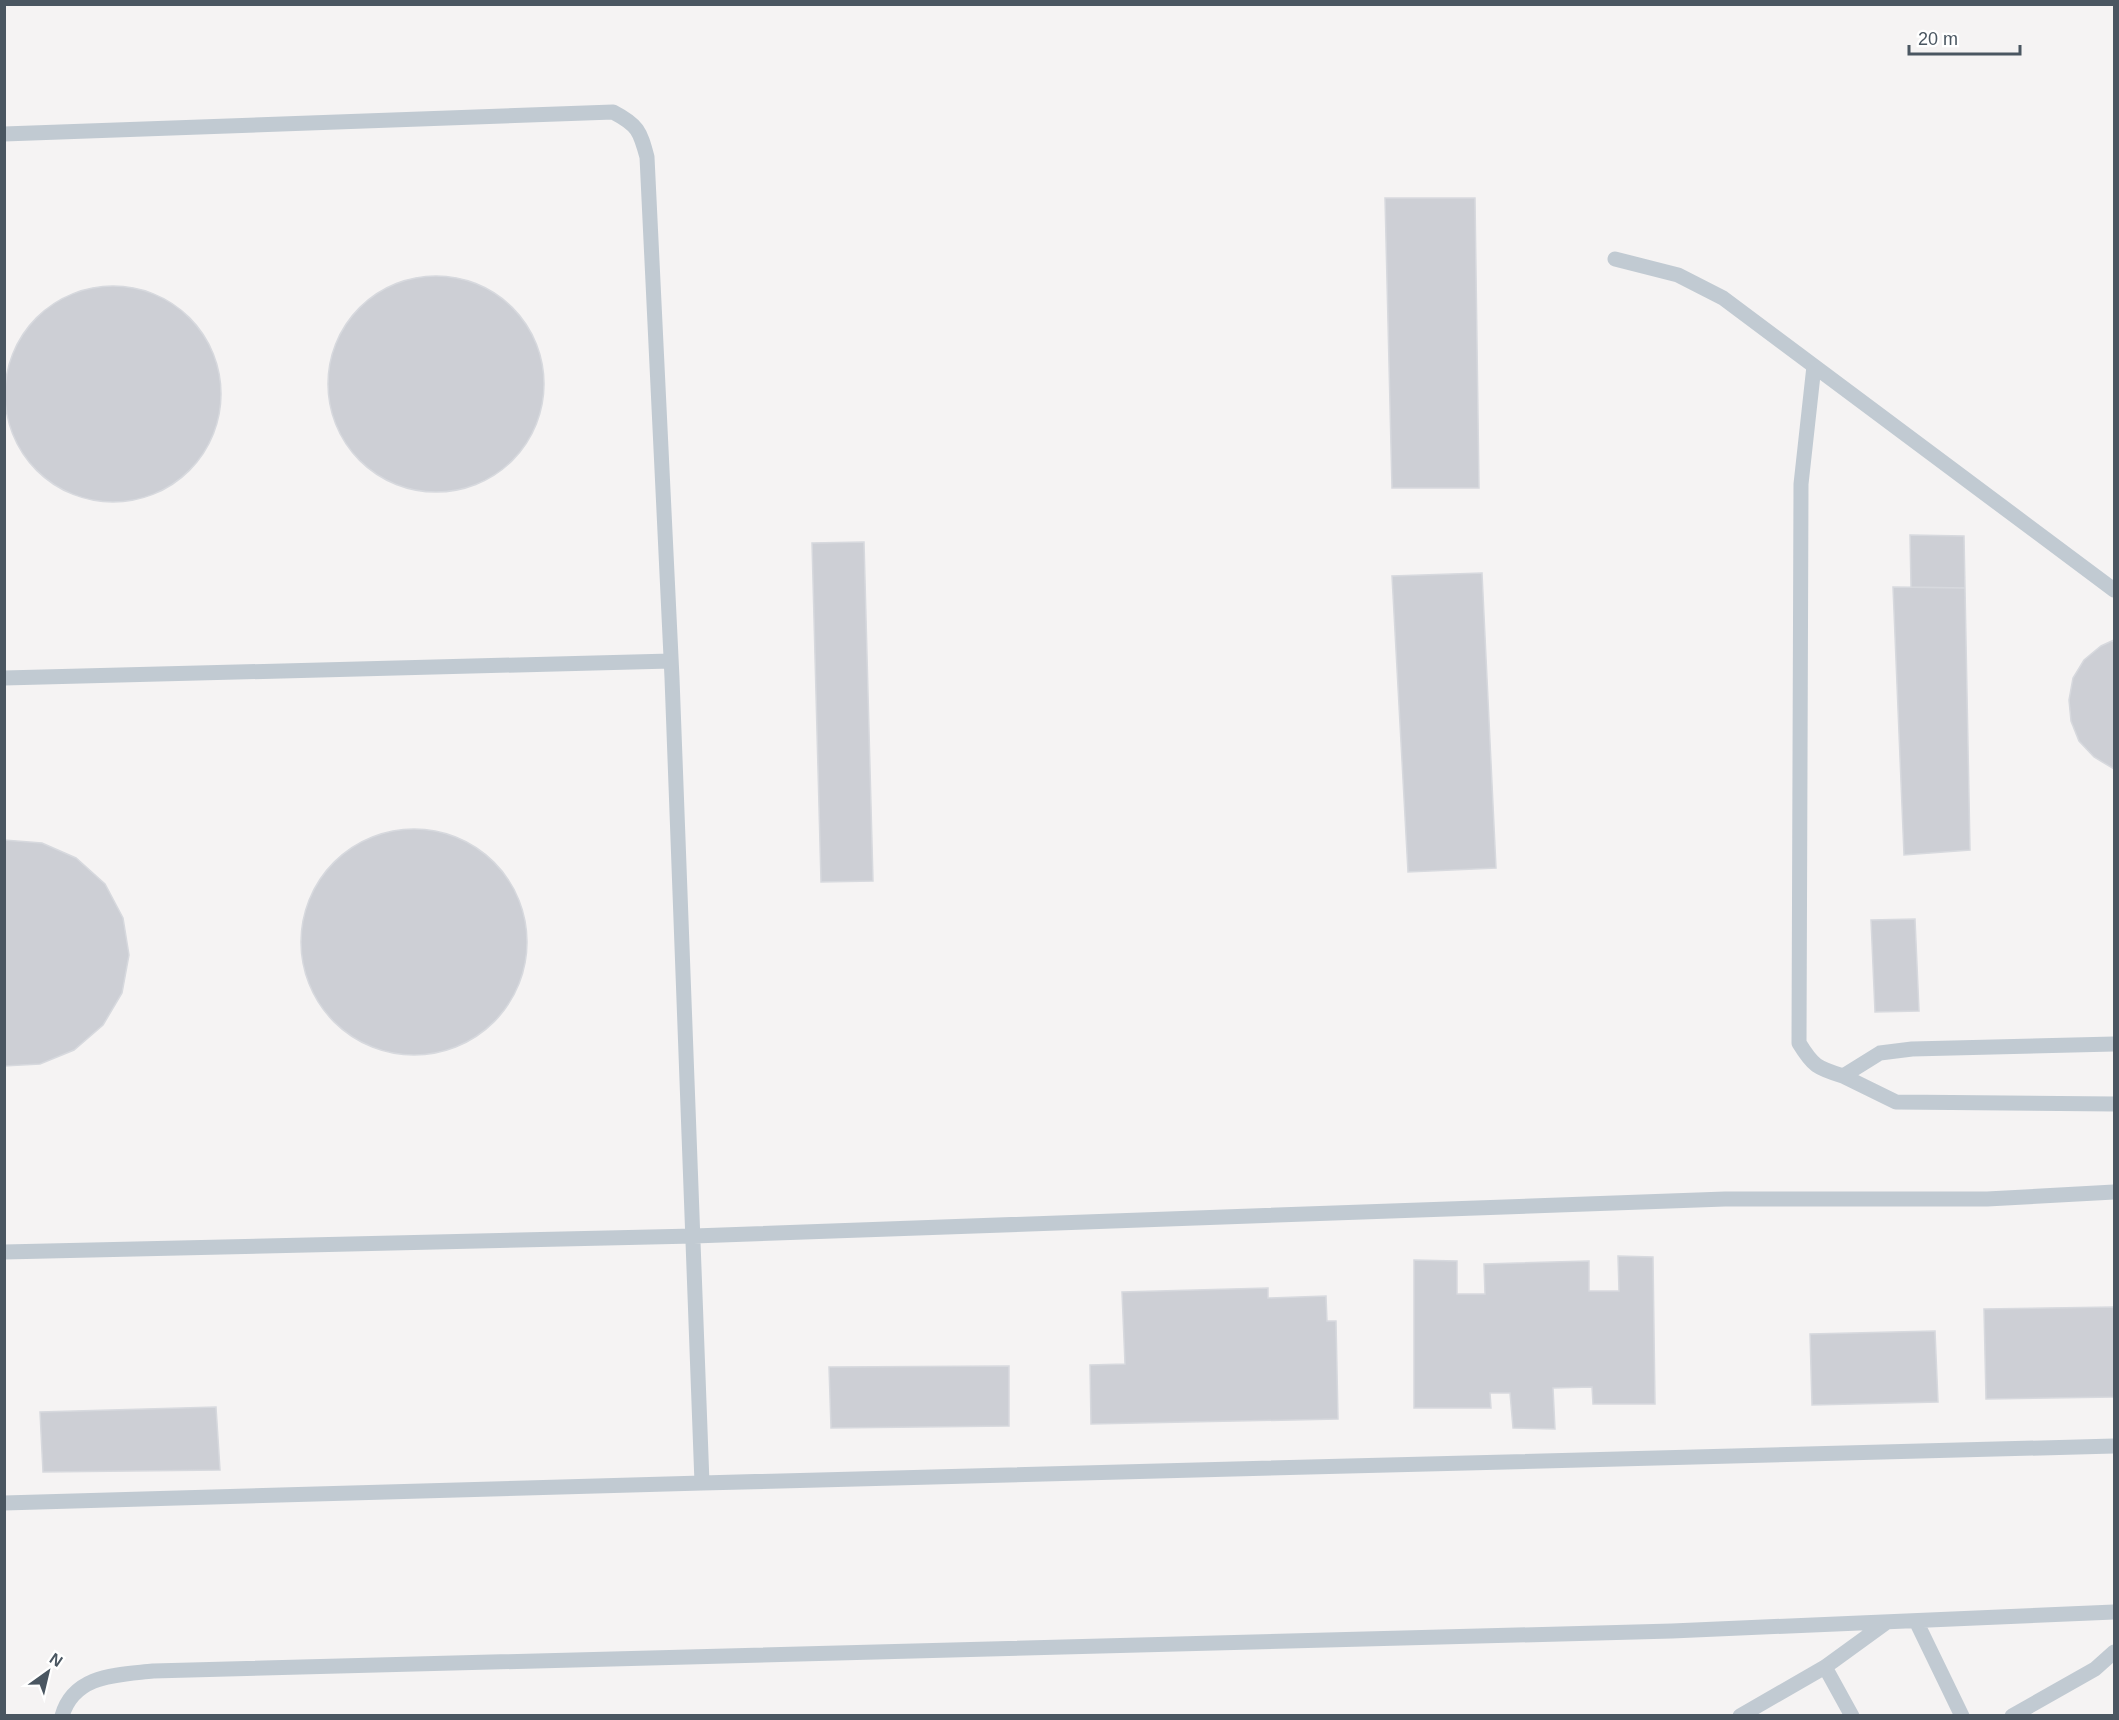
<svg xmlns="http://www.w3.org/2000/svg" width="2119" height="1720" font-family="Arial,sans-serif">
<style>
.building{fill:#cdcfd5;stroke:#d7d9de;stroke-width:1.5}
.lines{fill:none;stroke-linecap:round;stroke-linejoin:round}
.lane{stroke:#c1cad2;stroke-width:15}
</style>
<rect width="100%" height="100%" fill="#f5f3f3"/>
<path class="building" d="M1385,198H1475L1479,488H1392Z
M328 384a108 108 0 1 1 216 0a108 108 0 1 1-216 0Z
M5 394a108 108 0 1 1 216 0a108 108 0 1 1-216 0Z
M1910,535L1964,536L1965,588L1911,587Z
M864,542L873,881L821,882L812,543Z
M1482,573L1496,868L1408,872L1392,576Z
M1893,587L1965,588L1970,850L1904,855Z
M2114,640V769L2094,757L2079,741L2071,721L2069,700L2073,678L2084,660L2101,646Z
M301 942a113 113 0 1 1 226 0a113 113 0 1 1-226 0Z
M4,840L42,843L76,858L105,884L123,918L129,955L122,993L103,1025L74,1050L40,1064L4,1066Z
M1915,919L1919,1011L1875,1012L1871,920Z
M1618,1256L1653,1257L1655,1404H1593L1592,1387L1553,1388L1555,1429L1513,1428L1510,1393H1490L1491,1408H1414V1260L1457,1261V1294H1485L1484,1264L1589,1261V1291H1619Z
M1268,1288V1298L1326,1296L1327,1321H1336L1338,1419L1091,1424L1090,1365L1125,1364L1122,1292Z
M2114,1307V1397L1986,1399L1984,1309Z
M1935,1331L1938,1402L1812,1405L1810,1334Z
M1009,1366V1426L831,1428L829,1367Z
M216,1407L220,1470L43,1472L40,1412Z"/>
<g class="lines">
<path class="lane" d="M4,134L613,112C638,125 640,131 647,157L672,678L702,1483
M1615,259L1678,275L1723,298L2114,590
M1814,366L1801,484L1799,1043C1813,1066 1817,1068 1843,1076
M4,678L671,661
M2114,1044L1912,1049L1880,1053L1843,1076L1896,1102L2114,1104
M4,1252L694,1236L1725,1199H1987L2114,1192
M4,1503L702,1483L2114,1446
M1916,1621L1962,1716
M1825,1667L1852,1716
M62,1716C74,1674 118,1675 153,1671L1672,1631L2114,1612
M1740,1716L1825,1667L1887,1622
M2012,1716L2095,1669L2114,1652"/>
</g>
<rect width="2119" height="1720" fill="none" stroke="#4a5661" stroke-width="12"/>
<g transform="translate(48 1672) rotate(34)" stroke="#ffffff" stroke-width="4.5" paint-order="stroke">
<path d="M0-4.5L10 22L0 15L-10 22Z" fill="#4a5661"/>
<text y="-9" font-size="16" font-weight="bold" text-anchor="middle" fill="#4a5661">N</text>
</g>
<path d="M1909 45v9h111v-9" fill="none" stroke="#4a5661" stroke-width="3"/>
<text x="1918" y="45" font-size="18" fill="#4a5661" stroke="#ffffff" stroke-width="4.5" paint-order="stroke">20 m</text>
</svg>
